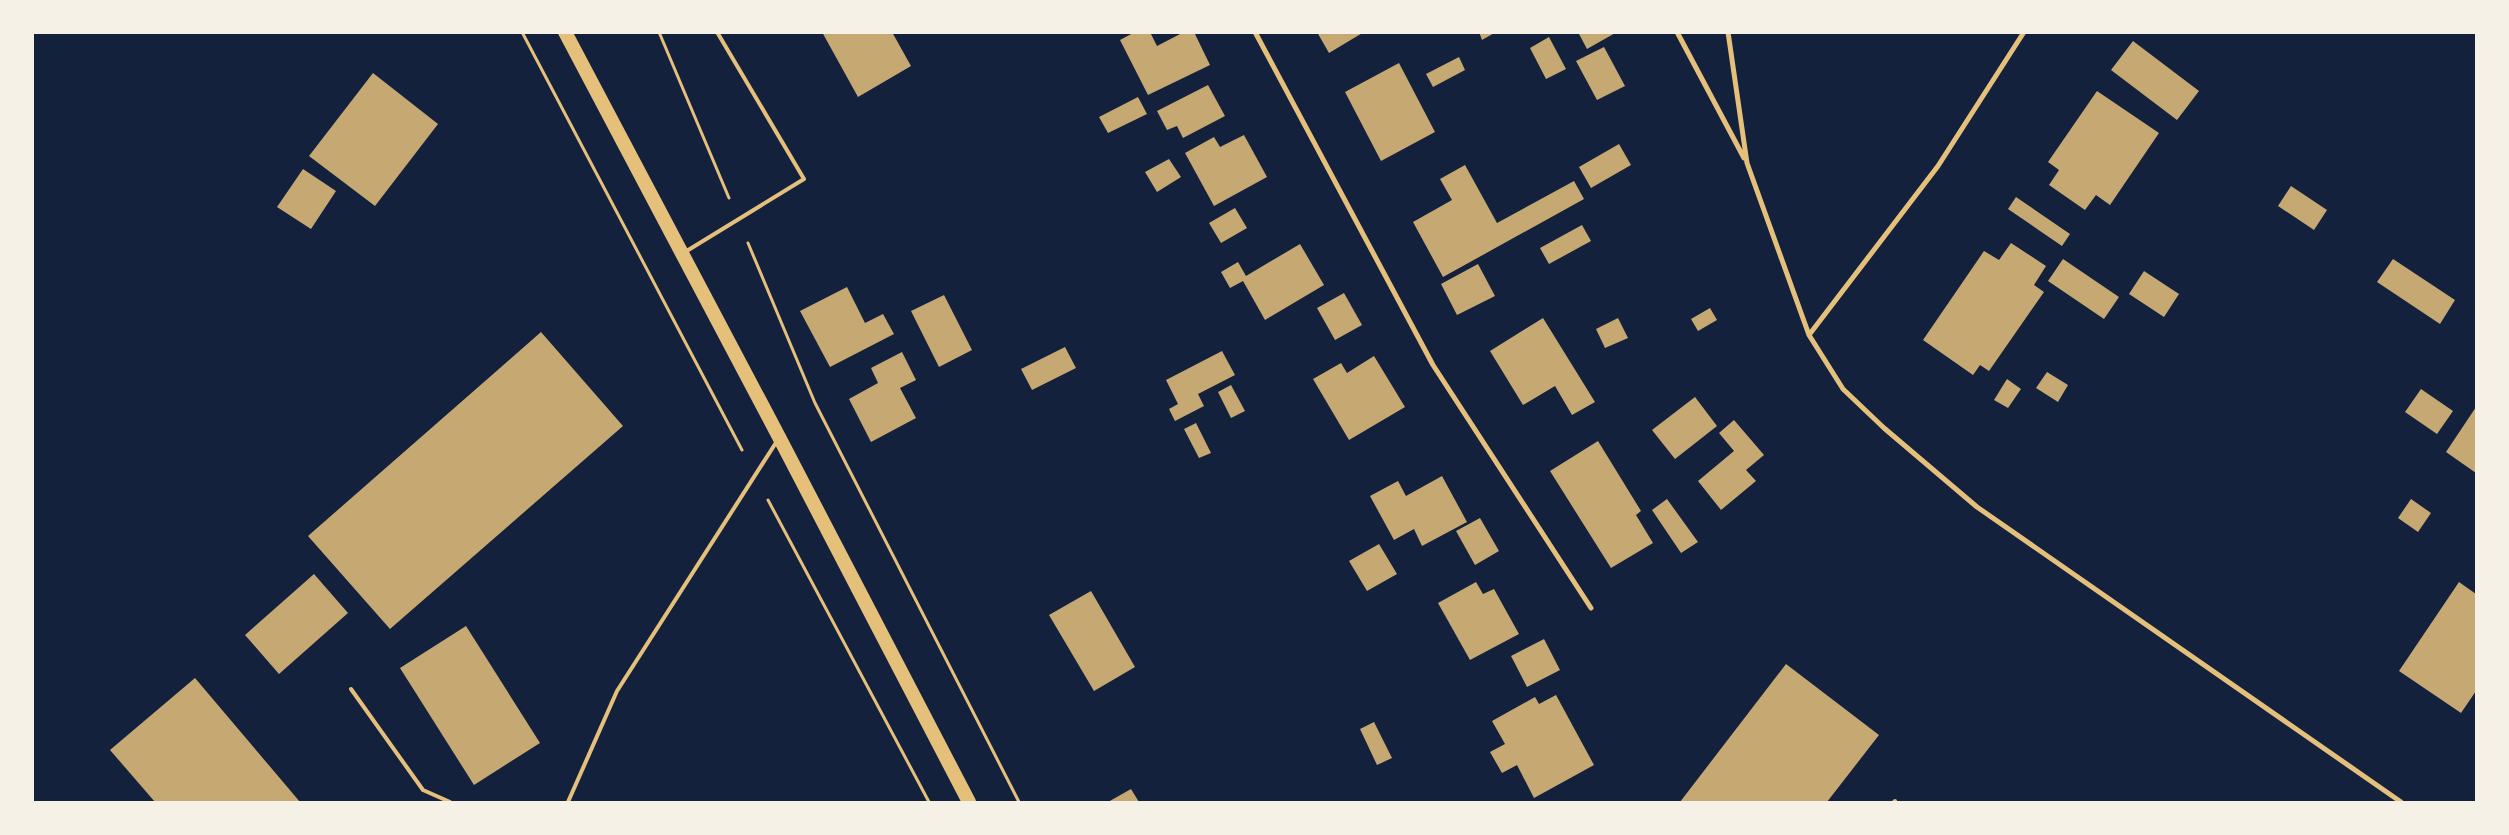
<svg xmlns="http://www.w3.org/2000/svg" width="2509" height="835" font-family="Commissioner,sans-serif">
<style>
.building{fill:#c6a872}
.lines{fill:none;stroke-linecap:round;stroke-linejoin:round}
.path{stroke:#e5c07b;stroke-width:3}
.service{stroke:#e5c07b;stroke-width:4}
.minor{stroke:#e5c07b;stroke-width:5}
.trunk{stroke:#e5c07b;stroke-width:14}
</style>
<rect width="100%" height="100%" fill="#14213d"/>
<path class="building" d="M822,32H892L911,66L858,97Z
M1135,32H1150L1157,46L1184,32H1194L1210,65L1148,95L1120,40Z
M1317,32H1364L1329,53Z
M1479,32H1496L1482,40Z
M1578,32H1617L1587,49Z
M1549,37L1566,69L1546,79L1530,48Z
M2133,41L2199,91L2177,120L2111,70Z
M1604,47L1625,86L1597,100L1576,61Z
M1459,57L1465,70L1433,87L1426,74Z
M1399,63L1435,132L1381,161L1345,92Z
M373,73L438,124L375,206L309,156Z
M1208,85L1225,116L1183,138L1177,126L1167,130L1157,111Z
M2097,91L2159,133L2110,205L2096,195L2085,210L2049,185L2059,170L2048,162Z
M1138,97L1147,114L1108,133L1099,117Z
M1244,135L1267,177L1214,206L1185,153L1214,137L1220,147Z
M1619,144L1631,165L1591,188L1579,167Z
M1169,159L1181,177L1157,192L1145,172Z
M1465,165L1497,223L1574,181L1584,199L1443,277L1413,222L1452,200L1440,179Z
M303,169L336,191L311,229L277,207Z
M2291,186L2327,210L2314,230L2278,206Z
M2016,197L2070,234L2062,246L2008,209Z
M1235,208L1247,228L1221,243L1209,223Z
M1582,225L1591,241L1549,264L1540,248Z
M2011,243L2046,266L2034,285L2044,292L1989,371L1980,365L1973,375L1923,340L1984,251L1999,260Z
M1300,244L1324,285L1265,320L1243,281L1230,288L1221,272L1238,262L1246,276Z
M2063,259L2119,297L2104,319L2048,281Z
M2393,259L2455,300L2440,324L2377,282Z
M1478,264L1495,296L1457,315L1441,284Z
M2144,271L2179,294L2164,317L2129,294Z
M847,287L865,323L883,314L894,334L830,367L800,311Z
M1344,293L1362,325L1335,340L1317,308Z
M944,295L972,350L939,367L911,311Z
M1710,308L1717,320L1698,331L1691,319Z
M1543,318L1595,402L1572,415L1555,386L1523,405L1490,351Z
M1618,318L1628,338L1605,348L1596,329Z
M541,332L623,426L390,629L308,536Z
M1065,347L1076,368L1032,390L1021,369Z
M1222,351L1235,375L1198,394L1204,406L1175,421L1169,409L1178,404L1166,380Z
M902,352L916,380L900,388L916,418L871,442L849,399L878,383L871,368Z
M1374,356L1405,407L1349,440L1313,379L1341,363L1347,373Z
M2047,372L2068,385L2058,402L2036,388Z
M2007,379L2021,389L2008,408L1994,400Z
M1231,385L1245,411L1231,418L1218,392Z
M2421,389L2453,411L2437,434L2405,412Z
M1695,397L1717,426L1675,459L1652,430Z
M2476,407V473L2446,452Z
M1734,420L1764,455L1746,470L1756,481L1721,510L1698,481L1734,451L1719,433Z
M1196,423L1211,453L1199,458L1184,429Z
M1598,441L1641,511L1636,515L1653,543L1611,568L1550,471Z
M1442,476L1467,522L1422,546L1414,529L1394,540L1370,496L1398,481L1406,496Z
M1667,499L1698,542L1681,553L1652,510Z
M2411,499L2431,513L2418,532L2398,518Z
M1480,518L1499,551L1475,565L1456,531Z
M1379,544L1397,574L1367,591L1349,561Z
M314,574L348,613L279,674L245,635Z
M1476,582L1483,594L1494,589L1519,634L1470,660L1438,603Z
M2459,582L2476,594V691L2461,713L2399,671Z
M1091,591L1135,667L1094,691L1049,615Z
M466,626L540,743L474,785L400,668Z
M1544,639L1560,670L1527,687L1511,656Z
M1786,664L1879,735L1827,802H1680Z
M195,678L300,802H155L110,750Z
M1556,695L1594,765L1534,798L1517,765L1502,773L1490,752L1505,744L1492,721L1535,697L1539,704Z
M1374,722L1392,758L1377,765L1360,729Z
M1131,789L1139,802H1108Z"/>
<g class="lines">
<path class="path" d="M522,32L742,450
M659,32L729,198
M748,243L815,403L1019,802
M768,500L929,802"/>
<path class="service" d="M685,252L804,179L717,32
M351,689L423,790L450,802
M568,802L617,691L777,441
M1894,802L1895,801"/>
<path class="minor" d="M1255,32L1433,365L1591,608
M1677,32L1744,158
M1728,32L1747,163L1809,335L1843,389L1884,428L1977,507L2401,802
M1809,335L1938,166L2024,32"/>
<path class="trunk" d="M565,32L779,437L969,802"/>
</g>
<rect width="2509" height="835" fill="none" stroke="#f6f1e7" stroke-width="68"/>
</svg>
